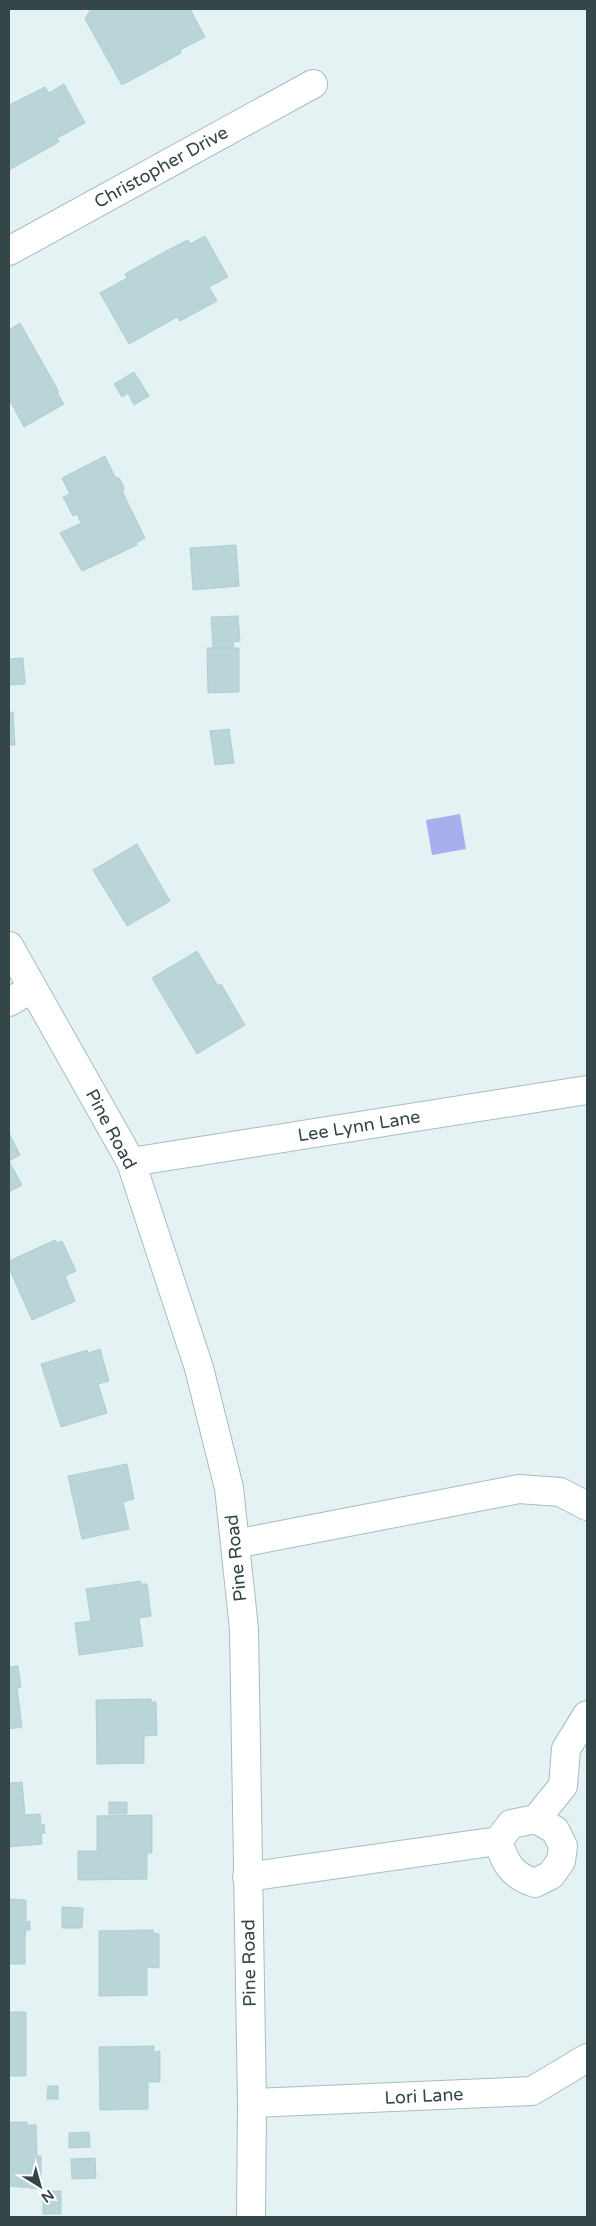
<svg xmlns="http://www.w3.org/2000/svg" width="596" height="2226" font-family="'Varela Round',sans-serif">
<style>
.green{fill:#a9afed}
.building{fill:#b9d5d7;stroke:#acd0d3}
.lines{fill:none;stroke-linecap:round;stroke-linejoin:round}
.minor-casing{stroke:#a7bdc1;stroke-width:30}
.minor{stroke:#fff;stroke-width:28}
.labels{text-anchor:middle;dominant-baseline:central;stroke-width:4.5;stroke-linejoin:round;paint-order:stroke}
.street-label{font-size:18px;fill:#344648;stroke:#fff}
</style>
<rect width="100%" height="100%" fill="#e5f2f4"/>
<path class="green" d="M460,814L466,849L432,855L426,820Z"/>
<path class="building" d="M91,9H190L205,37L180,50L181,53L122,85L85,19Z
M64,84L85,123L57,138L59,141L57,143L9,170V105L45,87L49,93Z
M205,236L228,277L209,287L217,301L180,321L177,317L129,344L100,293L127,278L125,274L166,251L188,240L190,244Z
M20,323L59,392L57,393L64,404L24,427L9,399V330Z
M134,372L149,396L134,405L128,393L122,397L114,384Z
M105,456L115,477L120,479L124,487L123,493L145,538L136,543L137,545L82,571L60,533L81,523L77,514L73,516L63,497L70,494L62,478Z
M236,545L239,586L193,590L190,548Z
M238,616L240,641L233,642L234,647L213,648L211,617Z
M207,648H239V692L208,693Z
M23,658L25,684L9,685V659Z
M13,712L15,745H9V713Z
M229,729L234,763L215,765L210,731Z
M137,844L170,901L127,926L93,870Z
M197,951L218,986L221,984L245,1025L197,1054L152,978Z
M9,1133L20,1155L9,1161L22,1185L9,1192Z
M55,1240L57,1243L62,1241L76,1271L65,1276L75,1301L32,1320L9,1268V1261Z
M100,1349L109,1381L98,1384L107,1413L61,1427L41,1364L87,1350L88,1353Z
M127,1464L134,1499L123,1502L129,1529L82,1539L68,1476Z
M141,1581V1584H147L151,1616L139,1618L143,1646L79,1655L75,1623L91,1621L86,1589Z
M9,1664L10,1667L18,1666L21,1687L17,1688L22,1727L9,1729Z
M151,1699V1702H156L157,1735L144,1736V1763L97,1764L96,1700Z
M22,1782L25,1815L40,1814L41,1825L44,1824L45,1833H41L42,1844L9,1847V1783Z
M109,1802H127V1814H109Z
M152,1815V1853H147V1879L78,1880V1851H97V1816Z
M9,1899L26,1900V1922L30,1921V1930H26L25,1937V1964H9Z
M62,1907L83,1908L82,1928H62Z
M153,1930V1933L159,1934V1968L147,1967V1995L99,1996V1931Z
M9,2012H26V2076H9Z
M154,2046V2052L160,2051V2082H148V2109L100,2110L99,2047Z
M48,2086H58V2099H47Z
M9,2122H27V2125H36L37,2156H41V2189L9,2186Z
M89,2132L90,2147L69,2148V2133Z
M95,2158L96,2178L72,2179L71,2159Z
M43,2191H61V2214H43Z"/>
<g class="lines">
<defs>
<path id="minor" d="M9,251L313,84
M9,946L131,1162L199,1368L229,1488L244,1629L252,2103L251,2217
M9,1002L33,988
M131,1162L587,1090
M235,1544L519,1489L560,1492L587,1506
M498,1841C505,1863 512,1876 535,1883L551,1875L561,1861L563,1846L555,1830L536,1819
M247,1877L498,1841L511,1824L536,1819L563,1786L566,1749L587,1715
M252,2103L532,2091L587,2058"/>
</defs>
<use href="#minor" class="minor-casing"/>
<use href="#minor" class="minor"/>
</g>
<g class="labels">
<g class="street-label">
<text transform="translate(161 167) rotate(-29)">Christopher Drive</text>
<text transform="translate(359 1126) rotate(-9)">Lee Lynn Lane</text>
<text transform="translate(111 1129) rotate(62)">Pine Road</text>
<text transform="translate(236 1558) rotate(-96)">Pine Road</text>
<text transform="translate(249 1963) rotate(-91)">Pine Road</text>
<text transform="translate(424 2096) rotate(-3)">Lori Lane</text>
</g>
</g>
<rect width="596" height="2226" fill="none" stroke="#344648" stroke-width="20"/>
<g transform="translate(40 2186) rotate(143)" stroke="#ffffff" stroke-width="4" paint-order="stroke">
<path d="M0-4L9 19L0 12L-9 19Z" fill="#344648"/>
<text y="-8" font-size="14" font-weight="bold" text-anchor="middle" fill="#344648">N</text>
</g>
</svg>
